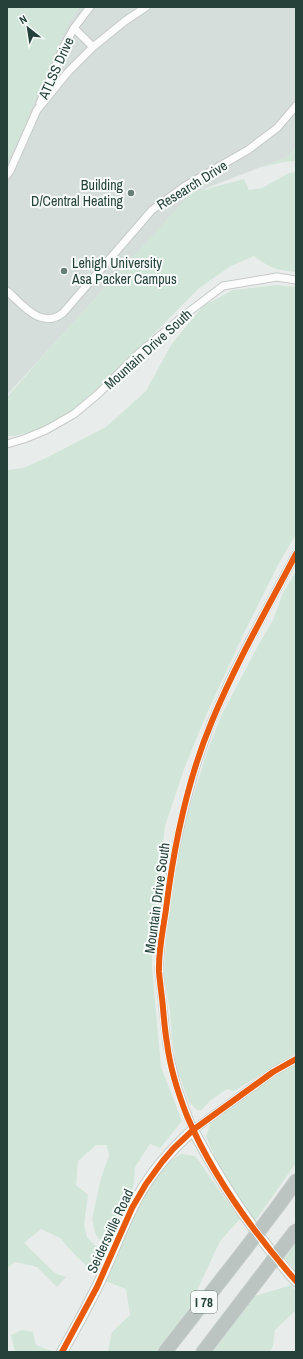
<svg xmlns="http://www.w3.org/2000/svg" width="303" height="1359" font-family="'Archivo Narrow',sans-serif">
<style>
.built{fill:#d6dedb}
.green{fill:#d1e6d8}
.lines{fill:none;stroke-linecap:round;stroke-linejoin:round}
.street-casing{stroke:#c5cac8;stroke-width:9}
.secondary-casing{stroke:#c3cbc8;stroke-width:12}
.highway-casing{stroke:#c3ccc9;stroke-width:15}
.street{stroke:#fcfcfc;stroke-width:7}
.secondary{stroke:#fcfcfc;stroke-width:10}
.highway{stroke:#bcc4c2;stroke-width:13}
.highway-bridge-casing{stroke:#c3ccc9;stroke-width:15;stroke-linecap:butt}
.highway-bridge{stroke:#bcc4c2;stroke-width:13}
.cycleway-casing{stroke:#f7fbf9;stroke-width:8}
.cycleway{stroke:#e8590c;stroke-width:6}
.poi-dot{fill:#697e78;stroke:#f7fbf9;stroke-width:1.5}
.labels{text-anchor:middle;dominant-baseline:central;stroke-width:4;stroke-linejoin:round;paint-order:stroke}
.shield{fill:#f7fbf9;stroke:#637a73;stroke-width:1}
.shield-label{font-size:13px;font-weight:bold;fill:#24423a}
.street-label{font-size:14px;fill:#24423a;stroke:#f7fbf9}
.poi-label{font-size:14px;fill:#24423a;stroke:#f7fbf9;text-anchor:end}
</style>
<rect width="100%" height="100%" fill="#e8edeb"/>
<path class="built" d="M7,7H296V147L287,157L191,194L7,395Z"/>
<path class="green" d="M7,7H80L75,13L66,29L13,151L7,162Z
M296,147V161L283,162L259,168L287,157Z
M296,172V272C276,270 270,268 254,256L231,266L199,288L136,352L103,383L70,412L43,428L15,436H7V397L50,348L191,193L244,179L249,190L262,188L289,173Z
M277,285L296,287V534L278,565L244,633L207,713L184,769L165,826L153,929L152,967L161,1067L182,1121L160,1148L150,1144L135,1167L134,1184L126,1209L111,1241L101,1242L95,1233L92,1219L101,1178L109,1156L107,1145H96L78,1161L76,1185L88,1195L84,1225L87,1237L100,1251L89,1268L74,1254L60,1238L41,1229L24,1243L55,1273L66,1277L57,1287L37,1267L15,1262L7,1268V470L23,468L46,458L106,427L146,391L171,345L203,306L233,290Z
M296,571V1053L234,1091L227,1089L210,1101L201,1110H197L189,1102L177,1069L172,1040L170,1010L164,978L167,925L177,858L185,822L207,752L221,716L260,642L273,620L282,595Z
M296,1063V1163L255,1221C236,1194 217,1167 206,1136L211,1122L242,1098Z
M181,1154L195,1156L240,1219L220,1241L187,1312L155,1352H108L112,1332L130,1315L126,1289L105,1281C125,1242 134,1196 166,1165C170,1161 176,1157 181,1154Z
M296,1242V1271L285,1258Z
M291,1285L296,1291V1310L275,1330L273,1346L270,1352H213L255,1296Z
M22,1330L33,1332L36,1345L54,1352H15L11,1335Z"/>
<g class="lines">
<defs>
<path id="street" d="M74,28L93,47
M40,103L64,46L74,28L90,7
M7,175L10,171L37,110L68,72L93,47L125,21L146,7
M7,291C23,305 41,330 63,313L152,210L185,186L248,150L277,128L296,106
M7,444L24,439L46,430L74,414L98,394L138,354L186,314L223,286L277,277L296,280
M296,554L252,636L231,677L211,723L195,769L183,814L172,864L161,940L159,971L167,1045L176,1083L187,1114L193,1130L273,1072L296,1059"/>
<path id="secondary" d="M62,1352C74,1331 86,1309 97,1287C112,1257 122,1225 139,1195C153,1170 172,1149 193,1130C222,1185 255,1235 296,1281"/>
<path id="highway" d="M278,1206L296,1181
M165,1352L243,1252
M203,1352L261,1276"/>
</defs>
<use href="#street" class="street-casing"/>
<use href="#secondary" class="secondary-casing"/>
<use href="#highway" class="highway-casing"/>
<use href="#street" class="street"/>
<use href="#secondary" class="secondary"/>
<use href="#highway" class="highway"/>
<defs>
<path id="highway-bridge" d="M243,1252L278,1206
M261,1276L296,1230"/>
</defs>
<use href="#highway-bridge" class="highway-bridge-casing"/>
<use href="#highway-bridge" class="highway-bridge"/>
<defs>
<path id="cycleway" d="M296,554C267,609 236,663 212,721C187,780 174,845 166,909C163,930 158,952 159,972C160,984 162,996 163,1008C164,1020 165,1032 167,1043C170,1068 178,1093 187,1116C213,1177 253,1232 296,1281
M62,1352L97,1287L132,1208L146,1184L162,1162L173,1149L193,1130L273,1072L296,1059"/>
</defs>
<use href="#cycleway" class="cycleway-casing"/>
<use href="#cycleway" class="cycleway"/>
</g>
<g class="poi-dot">
<circle cx="131" cy="193" r="4"/>
<circle cx="64" cy="271" r="4"/>
</g>
<g class="labels">
<rect class="shield" x="191" y="1291" width="26" height="22" rx="3"/>
<g class="shield-label">
<text x="204" y="1302">I 78</text>
</g>
<g class="street-label">
<text transform="translate(56 68) rotate(-66)">ATLSS Drive</text>
<text transform="translate(192 185) rotate(-32)">Research Drive</text>
<text transform="translate(148 349) rotate(-42)">Mountain Drive South</text>
<text transform="translate(157 898) rotate(-82)">Mountain Drive South</text>
<text transform="translate(110 1231) rotate(-65)">Seidersville Road</text>
</g>
<g class="poi-label">
<text x="123" y="185">Building<tspan x="123" dy="16">D/Central Heating</tspan></text>
<text x="72" y="263" text-anchor="start">Lehigh University<tspan x="72" dy="16">Asa Packer Campus</tspan></text>
</g>
</g>
<rect width="303" height="1359" fill="none" stroke="#24423a" stroke-width="16"/>
<g transform="translate(28 28) rotate(330)" stroke="#f7fbf9" stroke-width="3" paint-order="stroke">
<path d="M0-3L7 15L0 10L-7 15Z" fill="#24423a"/>
<text y="-6" font-size="11" font-weight="bold" text-anchor="middle" fill="#24423a">N</text>
</g>
</svg>
